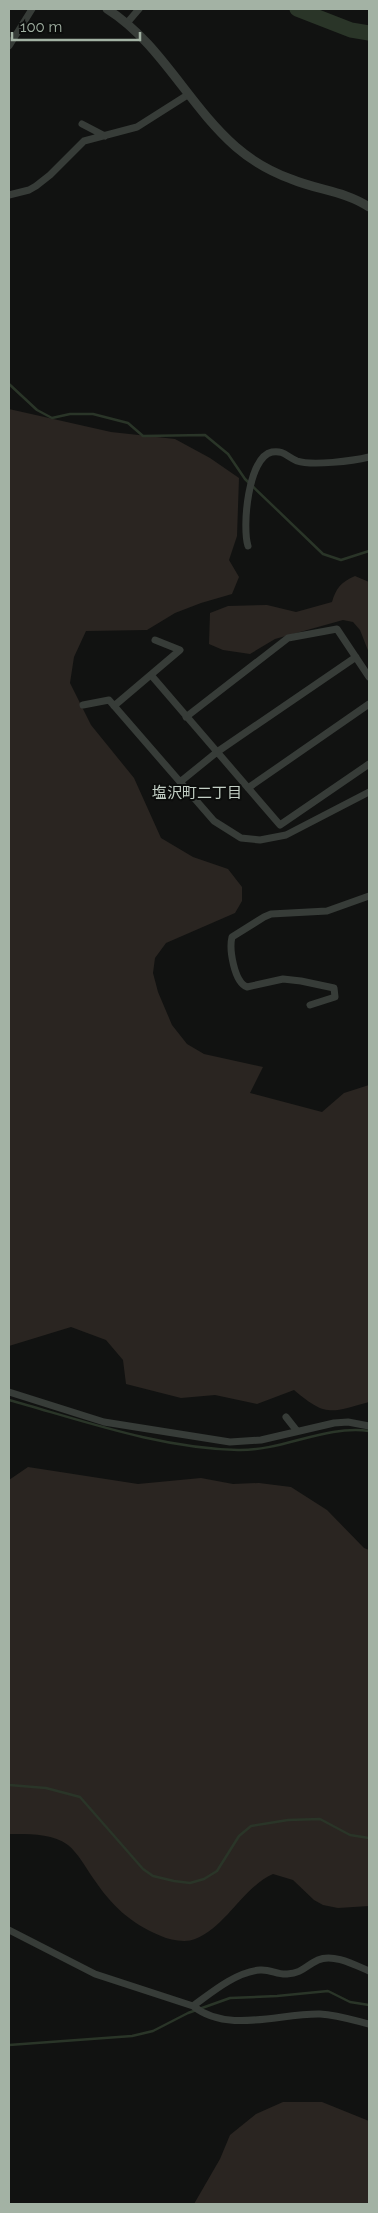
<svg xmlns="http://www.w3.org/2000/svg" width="378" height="2213" font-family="Raleway,'Noto Sans JP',sans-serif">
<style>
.green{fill:#2a2521}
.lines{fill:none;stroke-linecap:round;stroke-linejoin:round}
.stream{stroke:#2a3528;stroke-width:2.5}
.river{stroke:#2a3528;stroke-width:15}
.minor{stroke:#373c38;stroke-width:7}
.tertiary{stroke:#373c38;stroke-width:9}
.labels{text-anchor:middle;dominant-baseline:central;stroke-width:4;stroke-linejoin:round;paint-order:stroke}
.neighbourhood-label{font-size:15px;fill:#c3cfc5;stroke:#0c0d0c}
</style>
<rect width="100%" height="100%" fill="#111211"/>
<path class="green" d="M9,409L111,432L175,439L210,458L239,478L237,536L229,560L239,577L232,594L201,603L175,613L147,630L86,631L74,657L70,683L91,725L134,778L161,838L193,857L228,869L242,887V901L235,913L166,943L155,958L153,973L158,992L172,1025L187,1044L204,1054L263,1067L250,1093L322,1112L344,1093L369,1085V1402C331,1412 327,1418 294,1390L257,1404L215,1395L181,1398L126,1384L123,1360L106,1340L71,1327L9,1346Z
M355,576L369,582V653L360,630L353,622L343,620L275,639L250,654L223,650L209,644L210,613L228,606L267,605L296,612L332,602C336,588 341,582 355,576Z
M28,1467L138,1484L201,1478L233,1484L259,1483L291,1487L327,1510L364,1548L369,1550V1906L338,1908L323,1905L314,1900L293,1880L273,1874C242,1888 227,1926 195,1939C186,1943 170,1940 161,1936C130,1923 112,1906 93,1878C86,1868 78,1853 68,1845C52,1833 28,1834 9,1834V1480Z
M283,2102H322L369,2121V2204H194L220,2159L230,2135L256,2114Z"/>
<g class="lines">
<path class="stream" d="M9,384L37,410L52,418L70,414H93L128,423L143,436L205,435L228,454L245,479L323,554L341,560L369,551
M9,1400C84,1421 159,1448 238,1450C283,1451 324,1425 369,1431
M9,1785L46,1788L80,1797L143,1869L153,1876L174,1881L190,1883L204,1879L217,1871L239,1836L251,1826L288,1820L320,1819L350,1835L369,1838
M9,2045L132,2036L153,2031L188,2013L230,1998L277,1996L328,1991L350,2002L369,2005"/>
<path class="river" d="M297,9L351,30L369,33"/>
<path class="minor" d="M127,23L139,9
M9,46L32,9
M82,124L105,136
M9,195L29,190L36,186L50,175L84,141L137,127L189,94
M248,546C242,527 248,457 272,452C284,450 287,457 297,461C312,466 353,461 369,457
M151,675L280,825L369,764
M83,705L109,700L214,821L241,838L260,840L286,835L369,792
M114,706L180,650L155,640
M186,717L288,638L337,629L369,677
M180,782L217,752L356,657
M248,788L369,704
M310,1005L335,997L334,988L301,981L283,979L247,987C234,982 229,949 232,937L264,917L271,914L327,911L369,896
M9,1392L104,1422L230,1442L261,1440L334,1423L348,1422L369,1426
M286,1417L297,1431
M9,1930L95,1974L193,2006C228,2034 280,2013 320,2014C337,2015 353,2020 369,2024
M193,2006C212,1992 236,1972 260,1970C270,1969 278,1975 287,1974C303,1973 305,1966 318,1960C333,1953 355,1965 369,1971"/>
<path class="tertiary" d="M107,9C161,43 188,105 236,147C251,160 272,172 291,179C317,190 345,191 369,207"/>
</g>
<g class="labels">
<g class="neighbourhood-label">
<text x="197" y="793">塩沢町二丁目</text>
</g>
</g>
<rect width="378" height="2213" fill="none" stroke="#a3b2a4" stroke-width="20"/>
<path d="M12 32v8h128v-8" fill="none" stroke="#a3b2a4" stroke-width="2.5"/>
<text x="20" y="32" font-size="15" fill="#a3b2a4" stroke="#0c0d0c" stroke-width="4" paint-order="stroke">100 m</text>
</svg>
